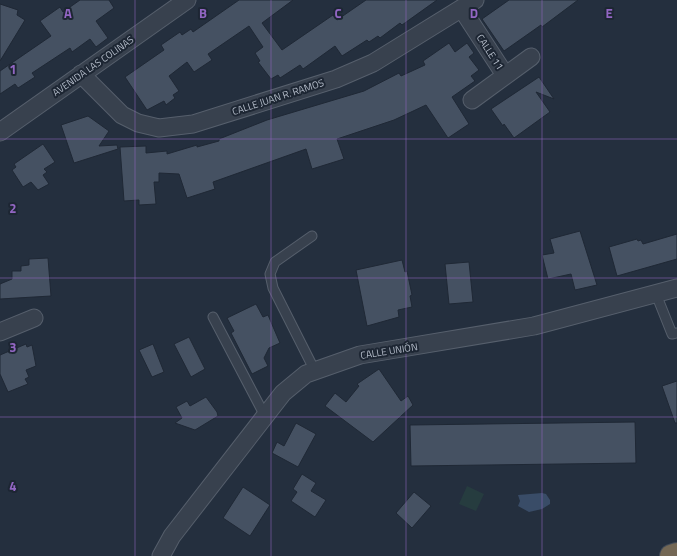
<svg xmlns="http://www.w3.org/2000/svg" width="677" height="556" font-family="'Titillium Web',sans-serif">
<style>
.green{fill:#263c3f}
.water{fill:#394c67}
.building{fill:#455162;stroke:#1f2835}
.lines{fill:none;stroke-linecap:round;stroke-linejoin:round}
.lane-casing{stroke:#565f6c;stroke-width:11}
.street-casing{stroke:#565f6c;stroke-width:19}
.highway-casing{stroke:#434c59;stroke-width:24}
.lane{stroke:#38414e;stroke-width:9}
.street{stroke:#38414e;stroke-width:17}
.highway{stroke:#746855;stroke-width:22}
.grid{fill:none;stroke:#9266c3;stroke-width:1;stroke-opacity:0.55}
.labels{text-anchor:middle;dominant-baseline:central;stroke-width:4;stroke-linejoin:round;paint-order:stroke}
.street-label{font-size:10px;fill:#b4bcc9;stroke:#1d2633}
.grid-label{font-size:13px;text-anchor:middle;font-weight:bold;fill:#9266c3;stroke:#1d2633;stroke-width:4;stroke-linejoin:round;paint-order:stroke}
</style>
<rect width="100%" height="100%" fill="#242f3e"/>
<path class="green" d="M467,486L484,494L476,511L459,504Z"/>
<path class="water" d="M542,493L546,494L550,500V504L542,509L529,512L518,506L520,501L518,495Z"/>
<path class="building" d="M80,0H109L114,8L96,21L108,38L96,47L90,39L72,52L70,48L32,73L35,77L18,88L15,84L0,94V71L51,36L40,21L60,7L63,12Z
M239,0H293L262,23L282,50L333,15L337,20L366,0H437L402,25L400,23L380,38L378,36L369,42L367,40L342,56L335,46L303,69L300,65L280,78L278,75L271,79L258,62L260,61L255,53L263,47L249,26L208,54L212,60L194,72L187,62L169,76L179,91L173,95L175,98L166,105L164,101L147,110L125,77L164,50L161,45L180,32L182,35L191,29L193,32Z
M509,0H578L542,27L541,25L504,51L482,19Z
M0,4L18,10L17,15L25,20L0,61Z
M449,43L455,52L467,43L474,53L469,57L479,70L471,76L475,81L452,97L469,124L448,138L426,105L394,120L337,139L344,159L312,169L306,149L213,182L215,189L187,198L179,174L159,173V182H154L156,204L139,205V200L124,201L120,147L146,146V153L167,151V154L197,145V147L219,141V139L267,120L364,91L399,73L401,76L425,65L423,61Z
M539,77L554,99L536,92L550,112L514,138L504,124L503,126L491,109Z
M88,116L109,131L99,146L117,145L118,149L74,163L61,125Z
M43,144L55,162L44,169L47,172L43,175L49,184L38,190L31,182L23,187L12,170L16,167L14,164Z
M580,231L597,285L575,290L571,274L548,279L542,255L554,253L550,239Z
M677,234V259L617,276L609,247L637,239L638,241L641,240L643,244Z
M48,258L51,296L0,299V284L12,279V271H21V266L29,265V259Z
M402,260L405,272L407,271L412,295L410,296L412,307L398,310L399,317L367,326L356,270Z
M469,262L473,302L449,304L445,264Z
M256,304L263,317L268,315L280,343L269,348L264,358L268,366L252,374L231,333L234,331L227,318Z
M189,337L205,369L191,377L174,344Z
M26,344L27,347L32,345L36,366L26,370L29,377L25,379L28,384L8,392L0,374V355Z
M153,344L164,372L152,377L139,350Z
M379,369L401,401L408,396L413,405L373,442L325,406L335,393L346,402L359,386L357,384Z
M677,381V423H675L662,386Z
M206,397L217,412L218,416L195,430L175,423L182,418L176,407L187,401L190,406Z
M635,422L636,463L411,466L410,425Z
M296,423L316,434L298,467L272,453L277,442L284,446Z
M302,474L316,483L311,491L326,500L315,517L291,501L297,492L293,489Z
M243,487L270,505L250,536L223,518Z
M414,492L431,506L412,528L396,513Z"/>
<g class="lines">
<defs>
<path id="lane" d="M312,236L275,262L270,274L273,288L315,371
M656,294L672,334L677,333
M213,317L265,416"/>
<path id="street" d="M462,9L505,75
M81,74L122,115L138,123L159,128L193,124L336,79L373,63L475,0
M472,100L531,57
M0,132L187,0
M0,332L34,318
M161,556L172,536L283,393L306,374L360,355L534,326L677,288"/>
<path id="highway" d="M671,556L677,554"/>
</defs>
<use href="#lane" class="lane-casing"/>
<use href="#street" class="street-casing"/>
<use href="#highway" class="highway-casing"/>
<use href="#lane" class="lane"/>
<use href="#street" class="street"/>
<use href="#highway" class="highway"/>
</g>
<path class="grid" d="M135,0V556M271,0V556M406,0V556M542,0V556M0,139H677M0,278H677M0,417H677"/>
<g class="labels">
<g class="street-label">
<text transform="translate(490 52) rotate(57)">CALLE 11</text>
<text transform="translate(93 66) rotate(-35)">AVENIDA LAS COLINAS</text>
<text transform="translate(278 97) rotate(-18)">CALLE JUAN R. RAMOS</text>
<text transform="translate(389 351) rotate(-9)">CALLE UNIÓN</text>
</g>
</g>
<g class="grid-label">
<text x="68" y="18">A</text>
<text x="203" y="18">B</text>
<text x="338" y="18">C</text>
<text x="474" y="18">D</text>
<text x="609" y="18">E</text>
<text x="13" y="74">1</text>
<text x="13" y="213">2</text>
<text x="13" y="352">3</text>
<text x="13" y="491">4</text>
</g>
</svg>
